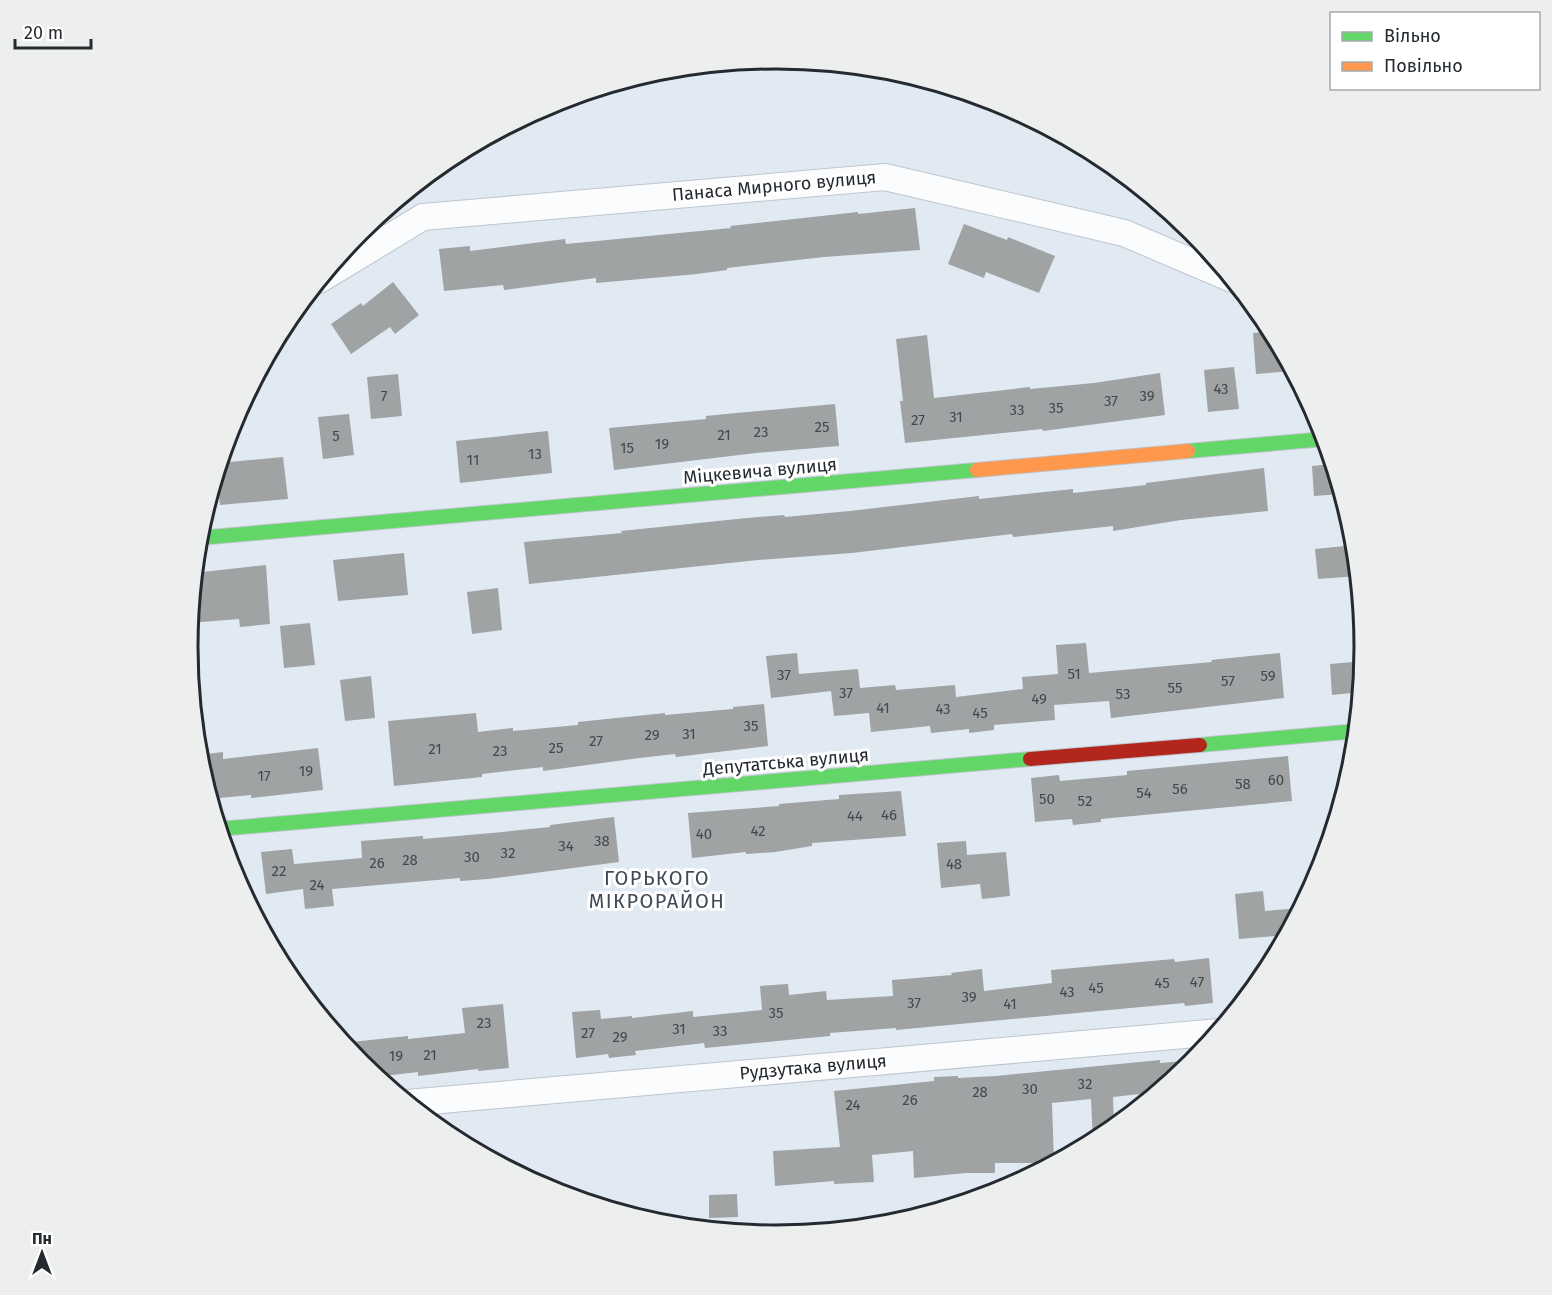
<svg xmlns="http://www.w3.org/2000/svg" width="1552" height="1295" font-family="'Fira Sans',sans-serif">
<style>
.building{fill:#a0a3a4}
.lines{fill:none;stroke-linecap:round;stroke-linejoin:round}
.street-casing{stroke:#bfc6cd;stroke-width:28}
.fast-casing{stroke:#bfc6cd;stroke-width:16}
.slow-casing{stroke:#bfc6cd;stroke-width:16}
.jam-casing{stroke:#bfc6cd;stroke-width:16}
.street{stroke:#fafcfd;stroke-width:26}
.fast{stroke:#63d668;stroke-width:14}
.slow{stroke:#ff974d;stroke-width:14}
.jam{stroke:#b3261e;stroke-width:14}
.labels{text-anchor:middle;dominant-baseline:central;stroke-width:6;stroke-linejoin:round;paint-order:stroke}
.number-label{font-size:15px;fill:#43484d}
.street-label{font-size:18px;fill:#242a30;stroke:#fff}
.neighbourhood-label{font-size:20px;letter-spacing:1.5px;fill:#3f4b58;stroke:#fff}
.rim{fill:none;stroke:#242a30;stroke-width:3}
</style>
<rect width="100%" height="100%" fill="#e1e9f2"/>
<path class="building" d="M915,208L920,250L824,257L727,268V270L697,274L596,283V278L504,290L503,285L444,291L439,249L470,246V251L565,239L566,244L731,228L730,226L858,212V214Z
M964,224L1007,240L1008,237L1055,256L1039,293L986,272L984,278L948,264Z
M393,282L419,315L395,334L390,327L351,354L331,324L361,303L363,306Z
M1272,331L1293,371L1256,374L1253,333Z
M927,335L934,398L1030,387V389L1094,383L1160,373L1165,415L1043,431L1042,429L905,443L900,401H903L896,339Z
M1234,367L1239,409L1208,412L1204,370Z
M398,374L402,416L371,419L367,377Z
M835,404L839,446L756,453L614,470L609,428L706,419V416L736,413Z
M349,414L354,455L323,459L318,417Z
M548,431L552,473L460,483L456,441Z
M283,457L288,499L220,505L217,473L219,463Z
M1333,464L1342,494L1314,496L1312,466Z
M1264,468L1268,511L1181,520L1113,531V526L1013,537L1012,534L852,553L758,560L529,584L524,542L622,533L621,531L747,518L784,515L785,517L850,511L979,496V499L1073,489V493L1146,485V483Z
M1355,545L1358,576L1318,579L1315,549Z
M404,553L408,595L338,601L333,560Z
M266,565L270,624L240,627L239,619L189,623L194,573Z
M498,588L502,630L472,634L467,592Z
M310,623L315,665L284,668L280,626Z
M1086,643L1089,673L1212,662L1211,660L1280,653L1284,698L1111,718L1109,701L1054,705L1055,720L994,725V730L969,733V729L931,733L930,726L871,732L869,713L834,716L831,691L771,698L766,656L797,653L799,674L858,669L860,688L895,685L896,690L955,685L956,697L1023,689L1022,677L1058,674L1056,645Z
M1364,661L1361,692L1332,695L1330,664Z
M371,676L375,718L345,721L340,680Z
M764,704L768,746L676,757L675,754L639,758L543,771V767L482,774V777L394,786L388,721L476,713L478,732L513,728V731L578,725V722L665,713V715L733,709V707Z
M318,748L323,790L251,798V795L209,799L198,755L223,752V759Z
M1288,756L1292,801L1101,819V822L1073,825L1072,819L1035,822L1031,778L1059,775L1060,781L1127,775V771Z
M901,791L906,836L812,843V846L775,852L746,854V852L692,858L688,813L779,806V804L839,799V795Z
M614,817L619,862L488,879L460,881V878L332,889L334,906L305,909L303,889L266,894L261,852L292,849L294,864L362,858L361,841L423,836V839L492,833L550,827V825Z
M966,841L967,855L1006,852L1010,896L982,899L980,884L941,888L937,843Z
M1263,891L1265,911L1301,908L1287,935L1239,939L1235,894Z
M1209,958L1213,1003L1185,1006L1184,1003L896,1030V1028L830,1033V1036L705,1048L704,1043L635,1051L636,1055L609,1058L608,1054L576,1058L572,1012L600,1010L601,1019L632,1016V1018L693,1011V1017L762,1010L760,986L788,984L789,995L826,991L827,1000L893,996L892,980L952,975L951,973L982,969L984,991L1052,983L1051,970L1174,959L1175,962Z
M503,1004L509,1068L478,1071V1069L418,1076V1072L375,1077L359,1064L342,1043L408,1036V1039L465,1033L462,1008Z
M1160,1060V1063L1196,1060L1158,1092L1113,1097L1114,1128L1093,1143L1091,1099L1052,1103L1054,1163H995V1173H966L914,1178L913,1151L872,1155L874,1182L834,1184V1181L775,1186L773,1151L840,1147L834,1091L934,1081V1077L958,1076V1078L996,1076Z
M737,1194L738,1217L709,1218V1195Z"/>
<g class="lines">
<defs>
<path id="street" d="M319,280L423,217L885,177L1124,233L1232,279
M407,1103L1219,1032"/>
<path id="fast" d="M1188,451L1325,439
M198,538L977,470
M1200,745L1357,731
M218,829L1030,759"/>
<path id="slow" d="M977,470L1188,451"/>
<path id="jam" d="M1030,759L1200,745"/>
</defs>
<use href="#street" class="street-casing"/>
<use href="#fast" class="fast-casing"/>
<use href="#slow" class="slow-casing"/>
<use href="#jam" class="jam-casing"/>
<use href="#street" class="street"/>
<use href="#fast" class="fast"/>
<use href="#slow" class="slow"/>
<use href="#jam" class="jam"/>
</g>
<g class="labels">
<g class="number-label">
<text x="1221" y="389">43</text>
<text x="384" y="396">7</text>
<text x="1147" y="396">39</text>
<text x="1111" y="401">37</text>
<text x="1056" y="408">35</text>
<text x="1017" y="410">33</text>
<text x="956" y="417">31</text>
<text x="918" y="420">27</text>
<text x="822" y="427">25</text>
<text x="761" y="432">23</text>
<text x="724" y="435">21</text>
<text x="336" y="436">5</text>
<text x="662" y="444">19</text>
<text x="627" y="448">15</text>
<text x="535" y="454">13</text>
<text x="473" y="460">11</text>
<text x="1074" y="674">51</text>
<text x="784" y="675">37</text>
<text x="1268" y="676">59</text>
<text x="1228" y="681">57</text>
<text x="1175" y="688">55</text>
<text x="846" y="693">37</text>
<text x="1123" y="694">53</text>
<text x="1039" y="699">49</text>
<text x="883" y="708">41</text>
<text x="943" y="709">43</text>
<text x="980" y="713">45</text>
<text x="751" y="726">35</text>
<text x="689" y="734">31</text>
<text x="652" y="735">29</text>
<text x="596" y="741">27</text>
<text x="556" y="748">25</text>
<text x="435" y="749">21</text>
<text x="500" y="751">23</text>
<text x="306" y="771">19</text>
<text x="264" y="776">17</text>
<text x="1276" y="780">60</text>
<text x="1243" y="784">58</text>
<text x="1180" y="789">56</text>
<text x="1144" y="793">54</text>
<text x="1047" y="799">50</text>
<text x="1085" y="801">52</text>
<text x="889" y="815">46</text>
<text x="855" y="816">44</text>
<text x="758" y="831">42</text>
<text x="704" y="834">40</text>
<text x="602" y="841">38</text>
<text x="566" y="846">34</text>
<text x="508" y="853">32</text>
<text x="472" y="857">30</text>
<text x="410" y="860">28</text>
<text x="377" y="863">26</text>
<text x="954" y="864">48</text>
<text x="279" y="871">22</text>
<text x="317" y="885">24</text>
<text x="1197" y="982">47</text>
<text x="1162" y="983">45</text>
<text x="1096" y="988">45</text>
<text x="1067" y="992">43</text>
<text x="969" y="997">39</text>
<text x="914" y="1003">37</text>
<text x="1010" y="1004">41</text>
<text x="776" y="1013">35</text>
<text x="484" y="1023">23</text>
<text x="679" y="1029">31</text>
<text x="720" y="1031">33</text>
<text x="588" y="1033">27</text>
<text x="620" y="1037">29</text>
<text x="430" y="1055">21</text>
<text x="396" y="1056">19</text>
<text x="1085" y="1084">32</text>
<text x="1030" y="1089">30</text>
<text x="980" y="1092">28</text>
<text x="910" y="1100">26</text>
<text x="853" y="1105">24</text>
</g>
<g class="street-label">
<text transform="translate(774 186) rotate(-5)">Панаса Мирного вулиця</text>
<text transform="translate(760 471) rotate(-5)">Міцкевича вулиця</text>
<text transform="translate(786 762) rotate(-5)">Депутатська вулиця</text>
<text transform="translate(813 1067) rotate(-5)">Рудзутака вулиця</text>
</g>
<g class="neighbourhood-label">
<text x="657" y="878">ГОРЬКОГО<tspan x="657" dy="23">МІКРОРАЙОН</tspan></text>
</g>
</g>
<path d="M0 0H1552V1295H0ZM198 647a578 578 0 1 1 1156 0a578 578 0 1 1-1156 0Z" fill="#edeeee" fill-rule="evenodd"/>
<path class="rim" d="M198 647a578 578 0 1 1 1156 0a578 578 0 1 1-1156 0Z"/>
<rect x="1330" y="12" width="210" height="78" fill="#ffffff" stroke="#a7aaac" stroke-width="1.5"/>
<rect x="1342" y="32" width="30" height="9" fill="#63d668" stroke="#a7aaac" stroke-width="1.5"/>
<text x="1384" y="42" font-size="18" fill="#242a30">Вільно</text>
<rect x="1342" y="62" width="30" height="9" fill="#ff974d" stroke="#a7aaac" stroke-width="1.5"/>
<text x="1384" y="72" font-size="18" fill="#242a30">Повільно</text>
<g transform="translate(42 1253)" stroke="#ffffff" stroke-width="4.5" paint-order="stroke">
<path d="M0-4.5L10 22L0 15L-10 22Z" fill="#242a30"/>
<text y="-9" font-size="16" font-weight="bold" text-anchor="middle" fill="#242a30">Пн</text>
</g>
<path d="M15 39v9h76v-9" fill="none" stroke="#242a30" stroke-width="3"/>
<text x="24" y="39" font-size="18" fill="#242a30" stroke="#ffffff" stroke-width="4.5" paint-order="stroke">20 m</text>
</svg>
